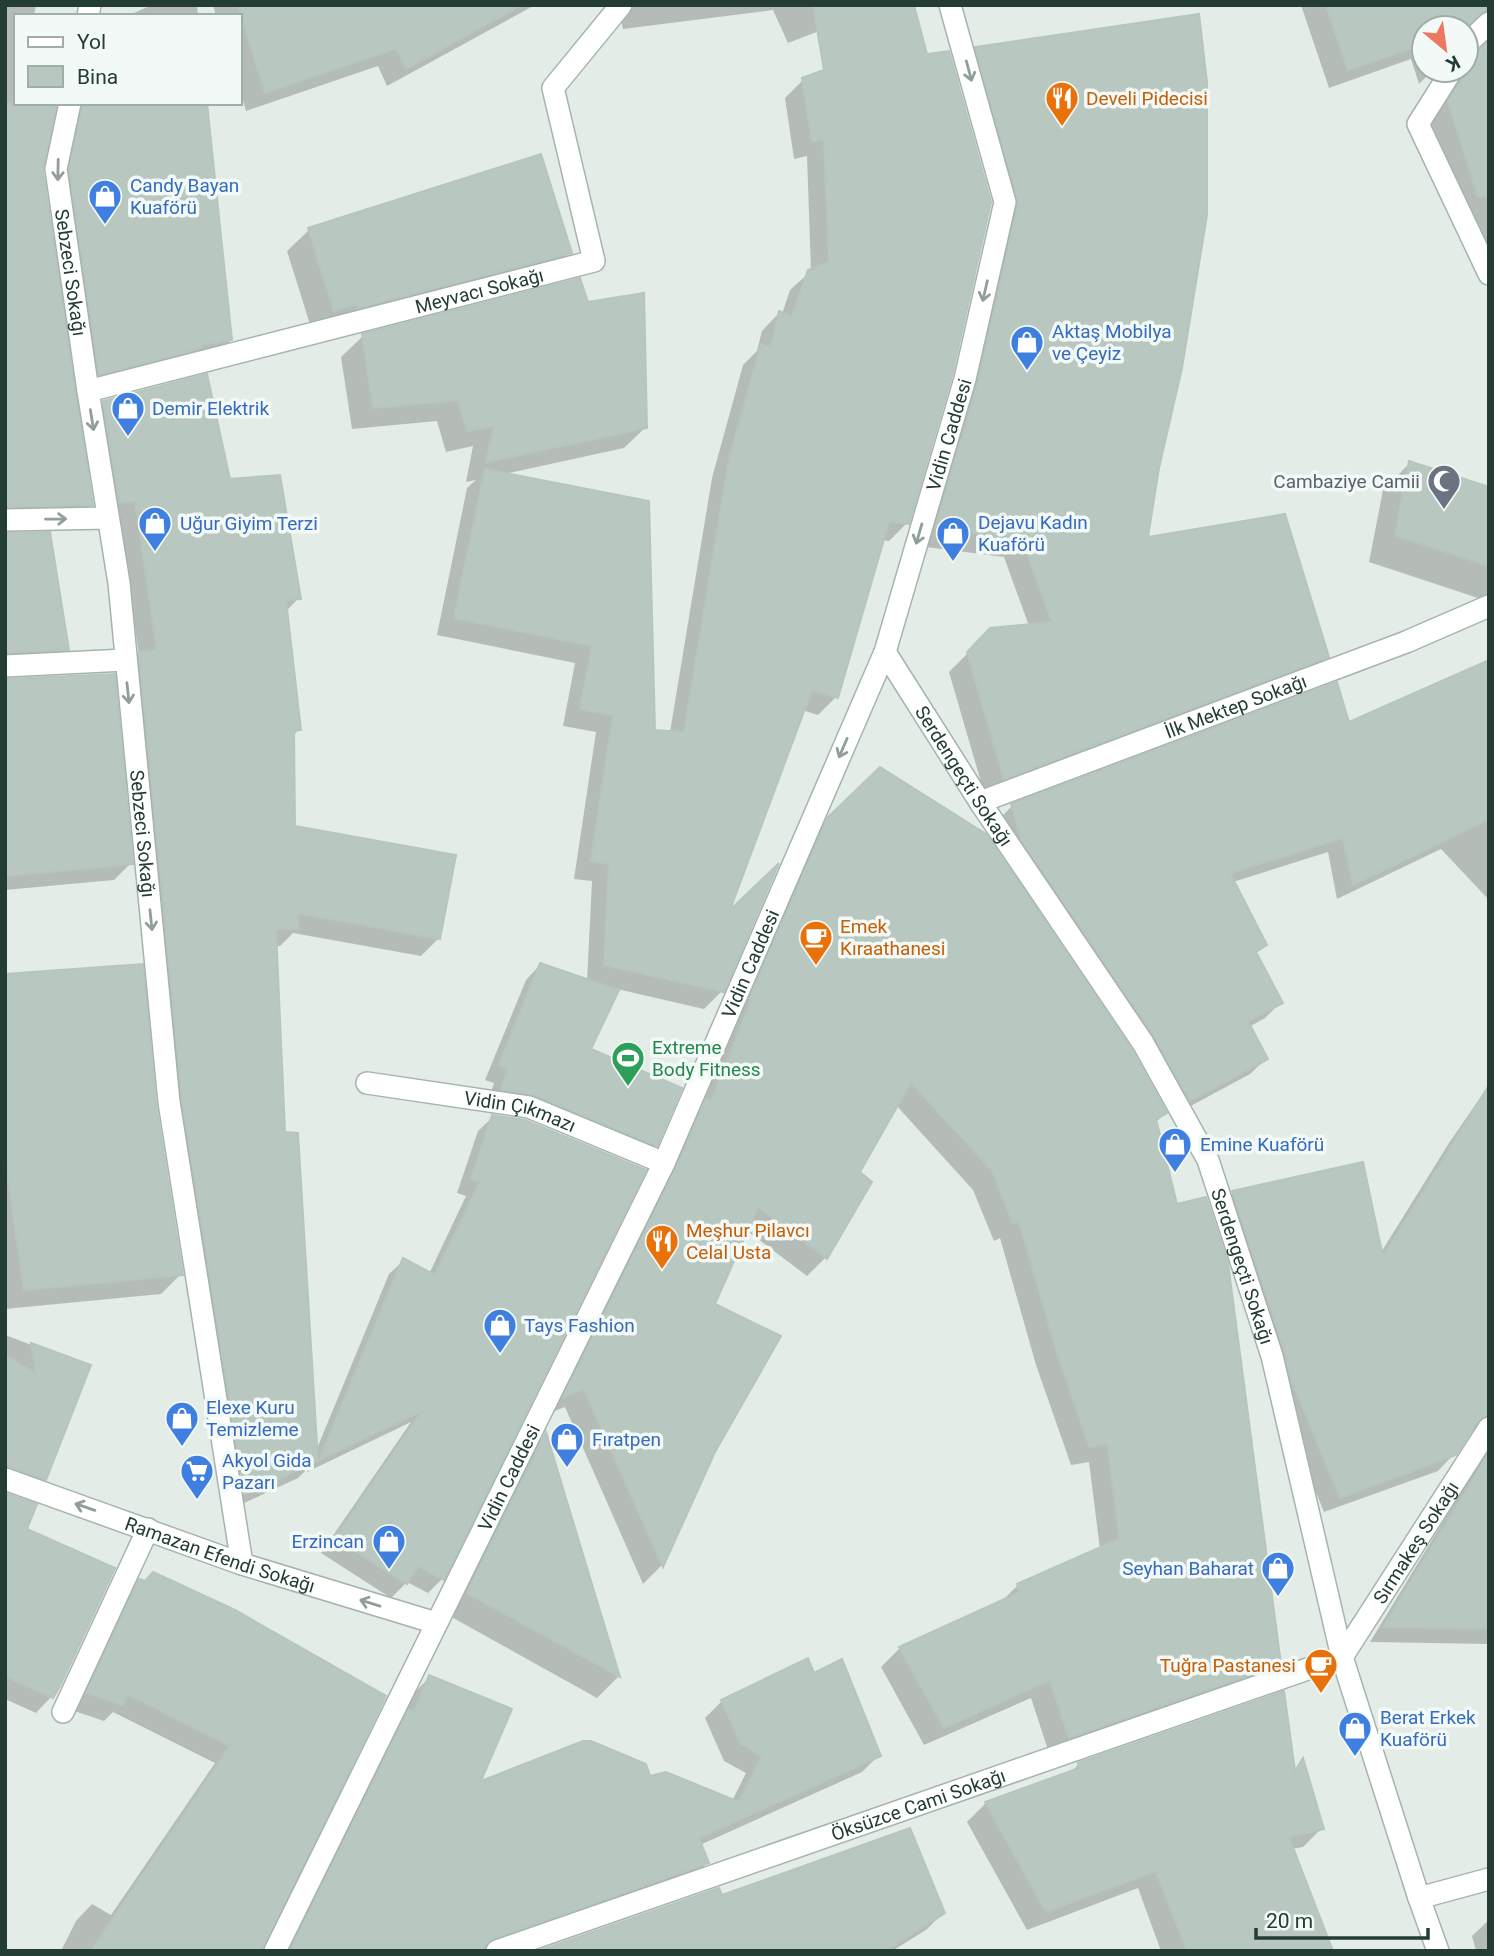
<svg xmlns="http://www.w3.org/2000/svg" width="1494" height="1956" font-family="Roboto,sans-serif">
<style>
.shadow{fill:#0003}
.building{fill:#b8c7c0;stroke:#b6c6be;stroke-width:2}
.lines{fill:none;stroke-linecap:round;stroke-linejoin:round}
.minor-casing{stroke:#a6b4ae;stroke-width:24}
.minor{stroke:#fff;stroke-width:21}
.oneway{stroke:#919e9a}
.labels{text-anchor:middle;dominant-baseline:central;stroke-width:7;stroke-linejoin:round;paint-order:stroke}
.food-label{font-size:19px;fill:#c56008;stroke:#f3f9f6;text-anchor:start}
.shop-label{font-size:19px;fill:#366cbe;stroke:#f3f9f6;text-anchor:start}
.street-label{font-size:19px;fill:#233d34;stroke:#f3f9f6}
.worship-label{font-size:19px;fill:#5b616d;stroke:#f3f9f6;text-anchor:end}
.leisure-label{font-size:19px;fill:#27864d;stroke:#f3f9f6;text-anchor:start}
</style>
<rect width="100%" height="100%" fill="#e3ece7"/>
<path class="shadow" d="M5,5H36L34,16H16V103H207L231,340L214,356L83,390L53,187L67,117L54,106L41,171L91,505L75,521L5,522Z
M152,5H197L198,16H127Z
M213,5H535L387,86L378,66L246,111L240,90V16H216Z
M617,5H887L788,43L773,10L623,29Z
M1301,5H1489V278L1480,281L1430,121L1451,70H1466L1480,53L1483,39L1472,28H1424V70H1446L1438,77L1427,76L1419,84L1411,59L1329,88Z
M976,49L1157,468L1146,539L1327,656L1308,675L985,796L949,672L972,649L1029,626L1004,557L918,546L1000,224L958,68Z
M824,72L907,523L889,541L882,540L836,697L818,715L802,710L725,917L722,991L704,1009L617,989L588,1050L656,1145L641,1160L519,1109L487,1104L494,1083L485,1080L526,980L540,965L587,981L592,881L574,879L596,732L563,726L575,663L437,635L467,488L476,480L466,482L473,446L446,452L437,421L352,429L341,357L363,336L587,304L646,427L624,448L504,474L653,731L670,732L712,478L743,365L757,351L762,331L779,313L782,314L790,290L811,271L807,156L794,159L785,98L803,80Z
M309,230L570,252L549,274L312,331L287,251Z
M104,402L228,481L299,598L286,611L299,729L293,736V828L439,938L421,956L293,933L280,946H275L284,1134L316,1451L389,1274L404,1260L429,1274L466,1196L457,1193L478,1131L493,1117L442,1579L428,1593L407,1582L391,1598L321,1553L411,1422L307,1472L308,1468L298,1478L227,1511L122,671L139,654L118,517L86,420Z
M1410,463L1489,489V595L1484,600L1369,562L1383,490Z
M5,535L67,649L50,666L5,668Z
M1489,662V900L1441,849L1337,899L1328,852L1233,882L1265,945L1255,954L1281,1002L1265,1018L1249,1027L1266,1059L1250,1074L1174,1115L1139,1051L997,821L1012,806L1348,724Z
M5,681L131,863L114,880L5,890Z
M829,818L1165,1113L1155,1123L1279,1664L1260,1683L1050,1756L1031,1698L924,1745L881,1667L900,1648L1000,1603L1018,1585L1100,1549L1089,1462L1071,1465L1036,1365L1000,1238L994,1241L973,1190L896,1105L857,1172L825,1258L807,1276L746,1230L712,1305L714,1451L661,1566L643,1584L565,1407L547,1414L810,838Z
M5,976L154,1104L181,1274L161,1294L5,1309Z
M1489,1085V1644L1370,1642L1485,1453L1481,1433L1472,1430L1454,1454L1438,1471L1324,1512L1275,1392L1217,1208L1233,1193L1380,1254L1449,1143Z
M5,1335L88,1366L45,1479L28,1495L5,1487Z
M545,1436L618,1677L597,1698L446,1614L525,1456Z
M5,1495L24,1530L52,1696L36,1713L5,1699Z
M140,1581L234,1611L262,1951H61L76,1921L92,1904L111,1915L215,1763L113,1712L104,1721L71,1710L123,1597Z
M813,1675L879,1755L862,1772L700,1845L707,1863L690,1880L486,1951H283L393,1728L403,1718L413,1694L430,1677L478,1785L648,1778L732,1801L746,1773L724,1761L705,1718L722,1701Z
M1302,1761L1322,1828L1303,1847L1292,1849L1331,1951H1161L1138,1888L1027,1930L967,1822L986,1803L1070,1773L1079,1764L1294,1770Z
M721,1897L943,1913L926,1930L892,1951H543Z
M1489,1920V1951H1476L1472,1936Z"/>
<path class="building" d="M238,5H522L406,69L397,48L265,93Z
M813,5H914L927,54L949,51L991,202L952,376L909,524L889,522L838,698L812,690L730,910L779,863L724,992L604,965L609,864L591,861L613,715L580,709L592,646L454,618L485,469L649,501L655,730L684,732L729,459L761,345L771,347L779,311L792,316L808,270L829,262L824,139L812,142L802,78L824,70Z
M1326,5H1489V10L1481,13L1465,28H1424V44L1348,70Z
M1199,14L1207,82V215L1182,368L1159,468L1148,537L1285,514L1329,657L1004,779L967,652L990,628L1052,622L1022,539L935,528L978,383L1018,204L975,47Z
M1489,41V195L1478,197L1448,101L1463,77L1466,61L1472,59Z
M5,103H57L43,171L93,505L5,507Z
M83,103H207L232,340L201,345V348L99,375L69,169Z
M541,154L572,253L358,308L357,304L334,311L308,228Z
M580,278L588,302L644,293L647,428L486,462L494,426L467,431L458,400L373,408L362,334Z
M207,374L230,479L280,475L301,599L286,600L301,730L294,731L295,826L456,855L440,939L297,913L299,929H276L285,1132L298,1133L318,1461L244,1495L182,1100L139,652L157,650L135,501L119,503L103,401Z
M1409,461L1489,487V566L1395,535Z
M50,532L69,650L5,653V533Z
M1489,660V819L1353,885L1343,838L1230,873L1267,945L1256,952L1283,1003L1248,1021L1268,1059L1190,1101L1154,1036L1022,841L1011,804L1337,682L1349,722Z
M115,674L133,864L5,876V679Z
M880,767L986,834L1132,1050L1167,1113L1156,1119L1177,1204L1206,1197L1228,1263L1281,1664L1069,1738L1050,1680L944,1728L899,1647L1020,1592L1017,1584L1119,1539L1108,1444L1089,1447L1055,1346L1019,1221L1013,1223L992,1171L911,1082L860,1172L872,1182L827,1259L758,1207L715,1304L781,1336L715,1452L663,1567L584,1389L563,1397L676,1169L706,1099L711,1101L752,999L749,998L828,817Z
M540,963L619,990L591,1049L682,1088L657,1146L534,1095L501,1090L508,1069L499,1065Z
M143,964L156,1104L183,1275L24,1290L5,1157V974Z
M1489,1085V1415L1478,1421L1456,1455L1340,1498L1290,1376L1285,1352L1232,1191L1363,1162L1383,1257Z
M492,1115L525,1120L646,1170L444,1580L418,1566L407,1584L335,1538L422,1411L319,1460L403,1258L435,1275L480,1182L471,1179Z
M31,1343L91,1365L46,1480L5,1466V1355L36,1374Z
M546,1432L620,1677L467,1593Z
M1489,1453V1629L1383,1627Z
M5,1493L37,1504L27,1529L115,1568L61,1684L53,1698L5,1676Z
M153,1572L235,1610L386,1696L262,1951H91L230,1746L128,1694L122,1705L86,1693L139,1579L145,1581Z
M808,1658L814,1673L842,1659L881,1756L699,1838L709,1863L493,1939L487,1943L484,1951H290L409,1709L414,1712L429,1675L512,1709L481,1781L583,1741H591L646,1764L650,1776L666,1772L739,1802L762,1756L741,1744L721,1700Z
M1284,1691L1295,1771L1303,1758L1324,1829L1289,1837L1333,1951H1187L1156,1871L1046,1912L985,1802L1079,1768L1078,1763Z
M910,1828L945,1913L885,1951H538L719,1888L722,1895Z"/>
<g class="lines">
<defs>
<g id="minor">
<path d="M88,16L90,5"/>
<path d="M1466,48L1472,39L1489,23"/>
<path d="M1452,70L1418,124L1489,274"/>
<path id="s1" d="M70,103L56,169L88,391L119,583L169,1102L242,1564"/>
<path id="s2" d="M88,391L594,261L553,88L621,5"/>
<path d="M5,520L108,518"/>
<path id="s3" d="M885,652L980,802L1143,1043L1208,1160L1272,1356L1342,1657L1419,1898L1438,1951"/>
<path d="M5,666L125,660"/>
<path id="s4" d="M980,802L1406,642L1489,606"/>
<path id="s5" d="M367,1083L529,1107L664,1163"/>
<path id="s6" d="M5,1479L242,1564L436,1623"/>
<path d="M63,1712L148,1529"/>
<path d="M1419,1898L1489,1879"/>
<path id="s7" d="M275,1951L664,1163L885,652L965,379L1005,202L950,5"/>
<path id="s8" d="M497,1951L1342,1657L1489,1428"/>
</g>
</defs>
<use href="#minor" class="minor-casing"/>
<use href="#minor" class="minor"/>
</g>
<defs><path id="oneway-shaft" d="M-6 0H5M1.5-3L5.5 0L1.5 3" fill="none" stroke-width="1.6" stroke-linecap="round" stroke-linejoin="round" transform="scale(1.75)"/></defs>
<g class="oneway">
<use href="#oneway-shaft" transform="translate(969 71) rotate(75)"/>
<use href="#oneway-shaft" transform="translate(58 170) rotate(91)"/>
<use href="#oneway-shaft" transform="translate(985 291) rotate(103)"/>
<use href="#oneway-shaft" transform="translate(92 420) rotate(81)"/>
<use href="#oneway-shaft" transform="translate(56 519) rotate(-1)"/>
<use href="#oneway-shaft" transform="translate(919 534) rotate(106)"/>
<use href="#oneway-shaft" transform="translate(128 693) rotate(84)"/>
<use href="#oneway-shaft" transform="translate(843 748) rotate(113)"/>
<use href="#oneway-shaft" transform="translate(151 920) rotate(84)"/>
<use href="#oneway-shaft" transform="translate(85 1507) rotate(-161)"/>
<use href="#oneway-shaft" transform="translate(370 1603) rotate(-163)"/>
</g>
<defs>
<symbol id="restaurant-pin" viewBox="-11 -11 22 30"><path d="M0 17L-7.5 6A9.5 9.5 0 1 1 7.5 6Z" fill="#e8710a" stroke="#f3f9f6"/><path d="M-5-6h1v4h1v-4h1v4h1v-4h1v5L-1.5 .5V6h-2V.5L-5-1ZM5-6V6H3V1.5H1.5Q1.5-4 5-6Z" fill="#fff"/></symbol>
<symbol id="shop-pin" viewBox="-11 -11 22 30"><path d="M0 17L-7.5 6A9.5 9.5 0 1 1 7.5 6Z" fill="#3f7fe0" stroke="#f3f9f6"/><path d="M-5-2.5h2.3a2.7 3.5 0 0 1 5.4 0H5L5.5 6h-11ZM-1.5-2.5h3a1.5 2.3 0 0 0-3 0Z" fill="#fff"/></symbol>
<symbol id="mosque-pin" viewBox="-11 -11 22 30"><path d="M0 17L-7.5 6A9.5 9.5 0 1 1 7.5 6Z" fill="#6b7280" stroke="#f3f9f6"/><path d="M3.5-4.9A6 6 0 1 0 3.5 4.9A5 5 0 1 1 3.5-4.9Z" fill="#fff"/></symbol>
<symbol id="cafe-pin" viewBox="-11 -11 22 30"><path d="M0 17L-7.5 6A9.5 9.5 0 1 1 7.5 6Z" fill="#e8710a" stroke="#f3f9f6"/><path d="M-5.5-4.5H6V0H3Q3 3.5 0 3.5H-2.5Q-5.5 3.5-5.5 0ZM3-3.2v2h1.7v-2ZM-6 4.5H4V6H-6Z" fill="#fff"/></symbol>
<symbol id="stadium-pin" viewBox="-11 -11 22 30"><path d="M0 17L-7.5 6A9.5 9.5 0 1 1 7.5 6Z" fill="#2e9e5b" stroke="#f3f9f6"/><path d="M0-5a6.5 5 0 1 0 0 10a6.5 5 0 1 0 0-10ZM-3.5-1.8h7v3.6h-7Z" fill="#fff"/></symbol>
<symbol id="supermarket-pin" viewBox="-11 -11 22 30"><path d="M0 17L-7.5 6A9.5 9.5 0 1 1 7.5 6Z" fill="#3f7fe0" stroke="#f3f9f6"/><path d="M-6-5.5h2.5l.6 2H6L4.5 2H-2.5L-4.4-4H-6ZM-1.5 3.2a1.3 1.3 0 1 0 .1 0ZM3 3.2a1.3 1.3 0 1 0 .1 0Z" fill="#fff"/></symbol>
</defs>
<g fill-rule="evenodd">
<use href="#restaurant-pin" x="1043" y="79" width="38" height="52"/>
<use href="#shop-pin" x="86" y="177" width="38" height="52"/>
<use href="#shop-pin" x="1008" y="323" width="38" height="52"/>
<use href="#shop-pin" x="109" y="389" width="38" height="52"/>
<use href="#mosque-pin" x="1425" y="462" width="38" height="52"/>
<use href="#shop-pin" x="136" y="504" width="38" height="52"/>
<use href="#shop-pin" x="934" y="514" width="38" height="52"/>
<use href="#cafe-pin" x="797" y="918" width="38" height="52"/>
<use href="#stadium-pin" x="609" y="1039" width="38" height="52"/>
<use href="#shop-pin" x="1156" y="1125" width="38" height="52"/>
<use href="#restaurant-pin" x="643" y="1222" width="38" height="52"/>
<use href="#shop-pin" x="481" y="1306" width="38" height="52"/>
<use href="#shop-pin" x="163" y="1399" width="38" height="52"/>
<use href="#shop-pin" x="548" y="1420" width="38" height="52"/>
<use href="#supermarket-pin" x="178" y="1452" width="38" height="52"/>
<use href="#shop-pin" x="370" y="1522" width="38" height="52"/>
<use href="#shop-pin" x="1259" y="1549" width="38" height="52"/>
<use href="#cafe-pin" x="1302" y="1646" width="38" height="52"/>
<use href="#shop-pin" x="1336" y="1709" width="38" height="52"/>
</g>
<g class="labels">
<g class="food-label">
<text x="1086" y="98">Develi Pidecisi</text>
<text x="840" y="926">Emek<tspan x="840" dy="22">Kıraathanesi</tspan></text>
<text x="686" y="1230">Meşhur Pilavcı<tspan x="686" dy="22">Celal Usta</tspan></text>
<text x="1296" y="1665" text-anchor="end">Tuğra Pastanesi</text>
</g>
<g class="shop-label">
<text x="130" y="185">Candy Bayan<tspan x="130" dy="22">Kuaförü</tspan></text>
<text x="1052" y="331">Aktaş Mobilya<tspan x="1052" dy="22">ve Çeyiz</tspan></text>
<text x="152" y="408">Demir Elektrik</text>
<text x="978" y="522">Dejavu Kadın<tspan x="978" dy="22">Kuaförü</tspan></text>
<text x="180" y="523">Uğur Giyim Terzi</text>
<text x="1200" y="1144">Emine Kuaförü</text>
<text x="524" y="1325">Tays Fashion</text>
<text x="206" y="1407">Elexe Kuru<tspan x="206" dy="22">Temizleme</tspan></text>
<text x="592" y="1439">Fıratpen</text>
<text x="222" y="1460">Akyol Gida<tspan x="222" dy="22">Pazarı</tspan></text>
<text x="364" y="1541" text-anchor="end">Erzincan</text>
<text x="1254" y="1568" text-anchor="end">Seyhan Baharat</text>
<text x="1380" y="1717">Berat Erkek<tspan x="1380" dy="22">Kuaförü</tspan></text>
</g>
<g class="street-label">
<text stroke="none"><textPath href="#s1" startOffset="172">Sebzeci Sokağı</textPath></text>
<text stroke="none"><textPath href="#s2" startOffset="404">Meyvacı Sokağı</textPath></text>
<text stroke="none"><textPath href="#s7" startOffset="1662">Vidin Caddesi</textPath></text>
<text stroke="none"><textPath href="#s4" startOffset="273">İlk Mektep Sokağı</textPath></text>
<text stroke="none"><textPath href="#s3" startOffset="147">Serdengeçti Sokağı</textPath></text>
<text stroke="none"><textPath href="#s1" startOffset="738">Sebzeci Sokağı</textPath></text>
<text stroke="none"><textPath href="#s7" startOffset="1096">Vidin Caddesi</textPath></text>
<text stroke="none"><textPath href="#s5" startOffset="156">Vidin Çıkmazı</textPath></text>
<text stroke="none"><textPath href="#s3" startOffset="714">Serdengeçti Sokağı</textPath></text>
<text stroke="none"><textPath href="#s7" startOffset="528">Vidin Caddesi</textPath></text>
<text stroke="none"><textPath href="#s8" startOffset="1031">Sırmakeş Sokağı</textPath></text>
<text stroke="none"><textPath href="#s6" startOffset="228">Ramazan Efendi Sokağı</textPath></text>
<text stroke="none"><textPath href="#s8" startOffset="446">Öksüzce Cami Sokağı</textPath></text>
</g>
<g class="worship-label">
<text x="1420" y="481">Cambaziye Camii</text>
</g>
<g class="leisure-label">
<text x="652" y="1047">Extreme<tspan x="652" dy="22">Body Fitness</tspan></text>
</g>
</g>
<rect width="1494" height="1956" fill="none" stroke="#233d34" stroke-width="14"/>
<rect x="14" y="14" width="228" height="91" fill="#f3f9f6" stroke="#a0aea8" stroke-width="2"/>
<rect x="28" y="37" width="35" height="10" fill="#ffffff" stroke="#a0aea8" stroke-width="2"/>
<text x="77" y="49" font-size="21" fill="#233d34">Yol</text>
<rect x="28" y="66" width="35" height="21" fill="#b8c7c0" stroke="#a0aea8" stroke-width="2"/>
<text x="77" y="84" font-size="21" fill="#233d34">Bina</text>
<g transform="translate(1445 49) rotate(151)"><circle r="33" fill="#f3f9f6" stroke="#a0aea8" stroke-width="2"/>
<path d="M0-5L12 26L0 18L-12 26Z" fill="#ec7861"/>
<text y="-10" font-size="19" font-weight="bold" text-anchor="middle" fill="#233d34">K</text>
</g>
<path d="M1256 1928v10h172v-10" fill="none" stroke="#233d34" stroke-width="3.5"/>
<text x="1266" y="1928" font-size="21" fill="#233d34" stroke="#f3f9f6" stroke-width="5" paint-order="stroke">20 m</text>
</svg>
